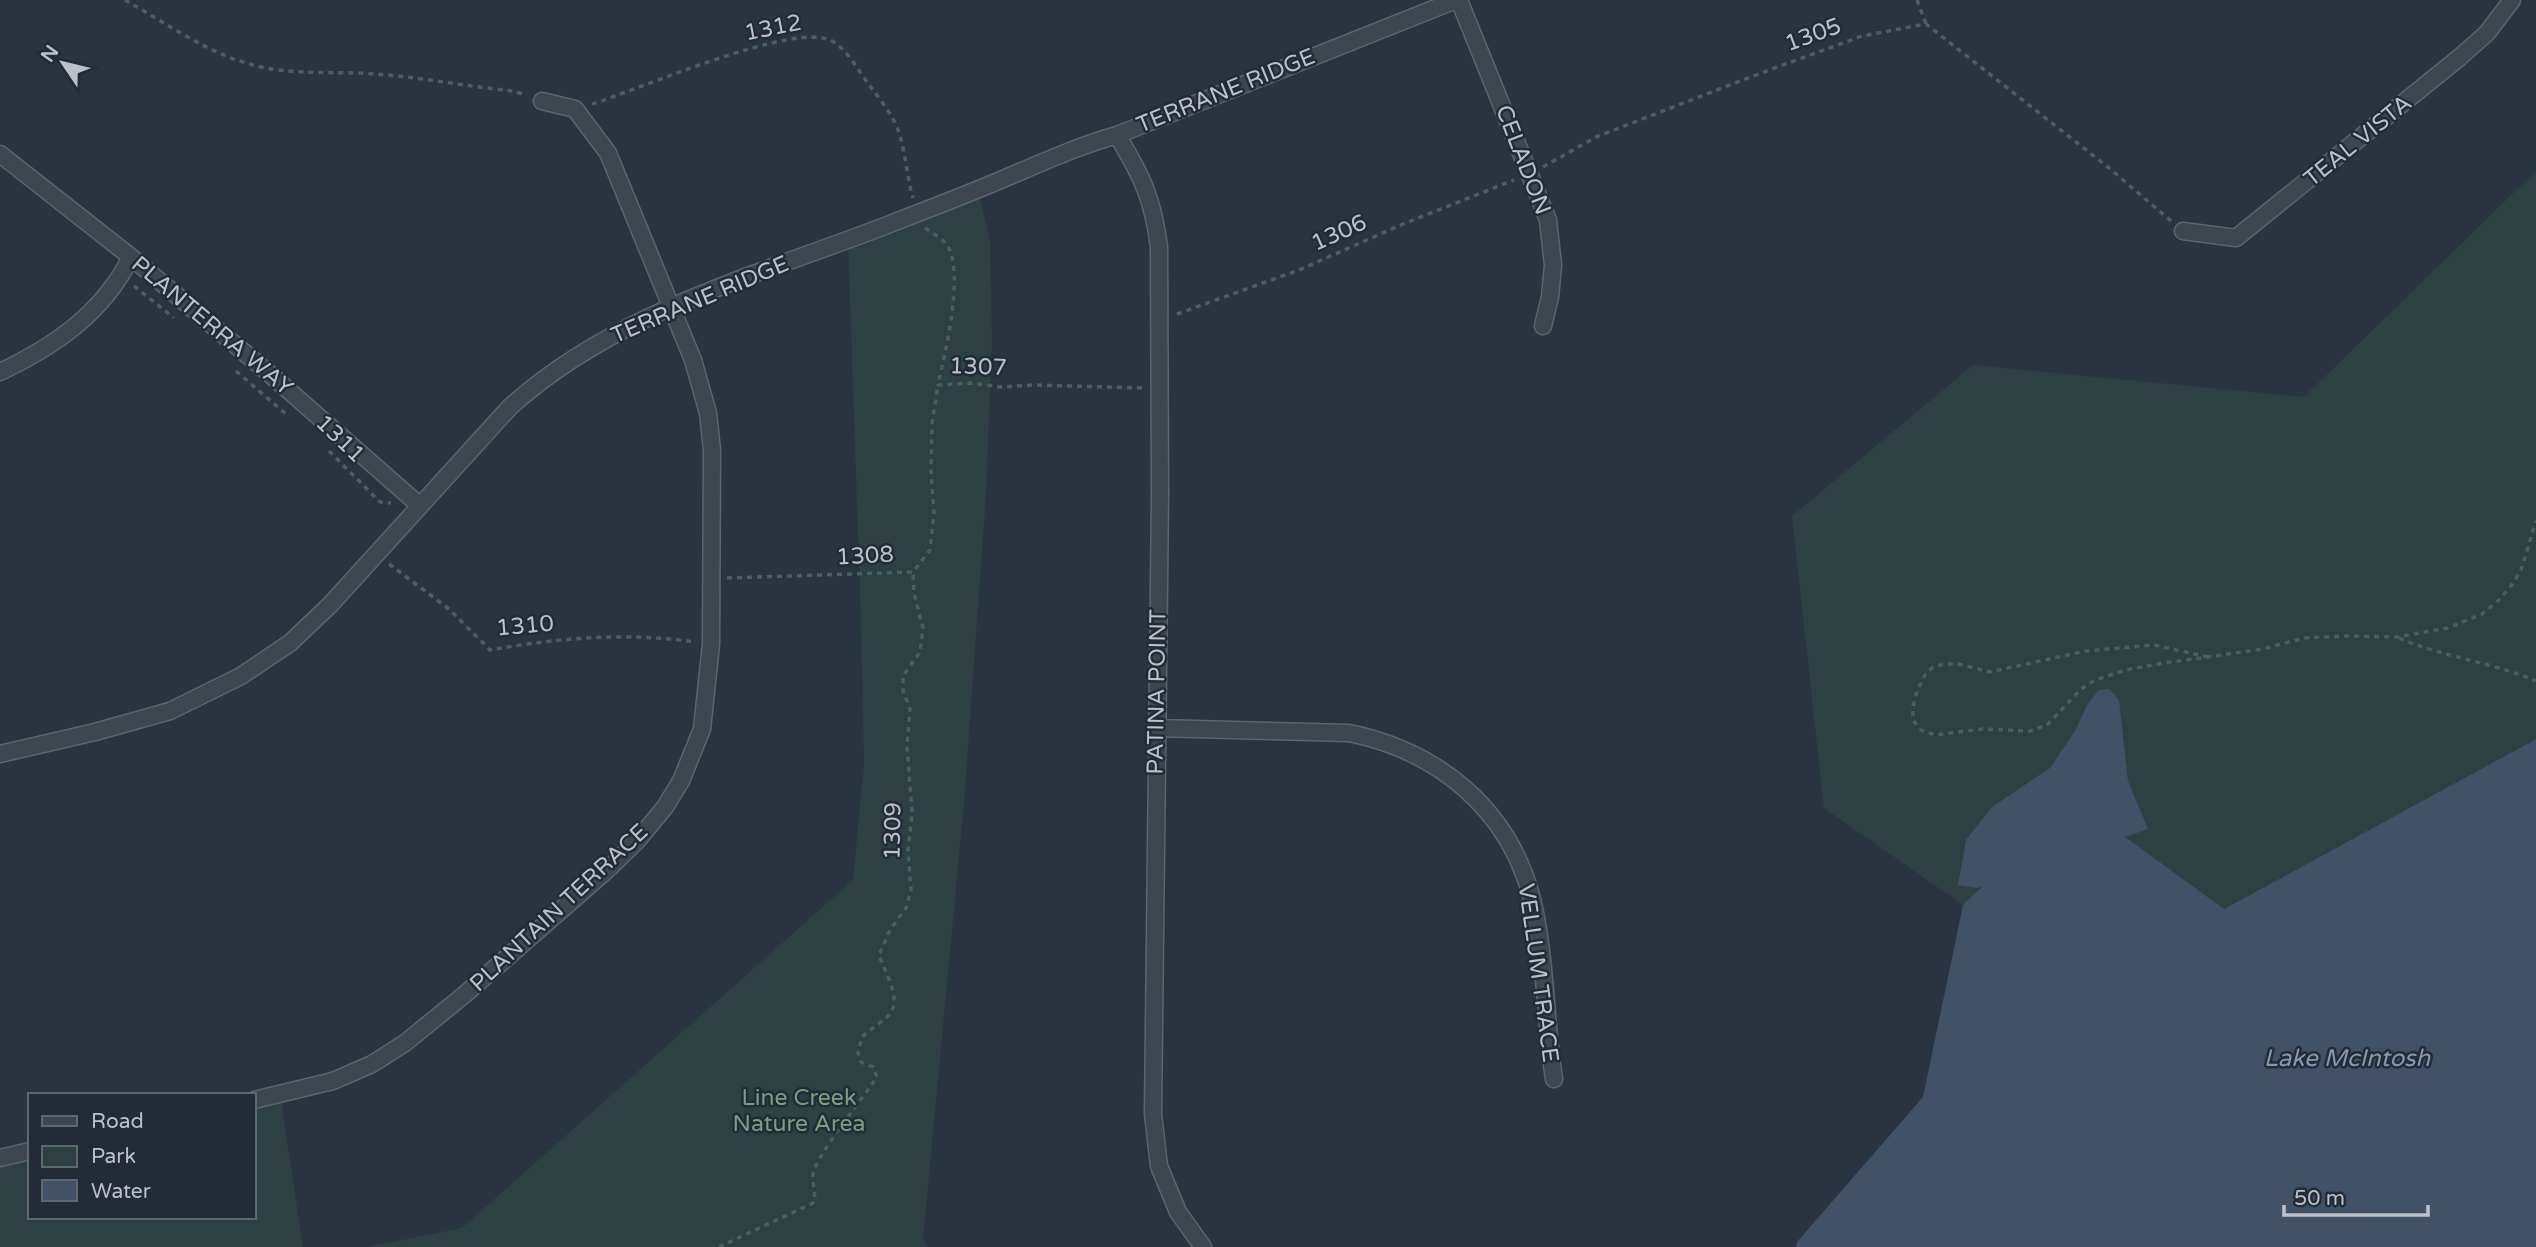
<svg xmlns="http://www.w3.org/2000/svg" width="2536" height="1247" font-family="'Varela Round',sans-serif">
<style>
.green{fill:#2d4142}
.water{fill:#415267}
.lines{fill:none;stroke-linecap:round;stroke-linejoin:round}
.minor-casing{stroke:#5c646e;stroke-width:19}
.path{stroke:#4c5e60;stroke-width:3.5;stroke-dasharray:5 5;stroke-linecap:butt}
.minor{stroke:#3e4650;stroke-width:16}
.labels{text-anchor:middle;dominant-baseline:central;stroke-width:5;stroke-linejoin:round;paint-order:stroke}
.street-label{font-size:23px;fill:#bbc1ca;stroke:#222b36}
.park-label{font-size:23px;fill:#7b9e83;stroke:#222b36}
.water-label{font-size:24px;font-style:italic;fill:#8698ae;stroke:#222b36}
</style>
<rect width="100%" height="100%" fill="#2a3440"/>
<path class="green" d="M2536,171V739L2224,909L2082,862L1963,905L1824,808L1792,516L1973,365L2304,397Z
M978,190L990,241L992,342L986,494L964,803L923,1239L929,1247H367L462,1228L853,880L864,765L861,620L848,240Z
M280,1094L303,1247H0V1158L30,1151V1217H254V1100Z"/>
<path class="water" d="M2109,689L2119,700L2128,781L2148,829L2125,837L2224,909L2536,739V1247H1796L1797,1242L1923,1097L1963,905L1983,886L1977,888L1958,885L1966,840L1992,807L2050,768L2075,731L2087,705L2099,690Z"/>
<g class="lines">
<defs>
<path id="minor" d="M1459,0L1548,220L1553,265L1550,297L1543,326
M1117,135C1142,176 1153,199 1159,247L1160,494L1153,1114L1159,1166L1178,1212L1203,1247
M0,154L131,257L271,375L419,505
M2183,231L2236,238L2460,57L2487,33L2512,0
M0,372C55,346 103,313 131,257
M1157,728L1349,733C1438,751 1509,809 1532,899C1546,957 1545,1020 1554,1079
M0,754L95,732L170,711L241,676L290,643L330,605L510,407C616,311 759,275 890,224C928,209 966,195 1003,179C1041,163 1078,146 1117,135L1456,0
M254,1100L333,1081L372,1064L405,1043L464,995L607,870L637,841L665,807L681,781L702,729L711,644L712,450L708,413L693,360L608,153L575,109L542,101
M0,1158L30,1151"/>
</defs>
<use href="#minor" class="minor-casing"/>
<path class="path" d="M125,0C166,23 207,53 253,65C287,74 320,72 354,73C404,74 462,86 513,91L526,95
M1917,0L1926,24
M592,104C636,91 795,20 832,41C848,50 859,72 870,86C881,101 895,117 900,136C906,156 907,178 913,198
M1543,167L1596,137L1753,76L1862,36L1926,24L2109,168L2171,221
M925,228C932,233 942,238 947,245C965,271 945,354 938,385L970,383L1002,387L1033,385L1144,388
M134,286L174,318
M1177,314L1299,270L1403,224L1514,180
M236,371L286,414
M329,451L380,502L391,503
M389,564L449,609L490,650C557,638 628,632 695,642
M727,578L913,572L930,550L934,514L931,470L932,423L938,385
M2399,638C2443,657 2491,662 2536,681
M2208,657L2154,645L2086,651L1990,672L1958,664H1945L1933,667L1925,675L1917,691L1913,707V720L1921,730L1935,735L1983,729L2030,731L2047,725L2081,689L2095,680L2126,670L2163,663L2208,657L2262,649L2304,638L2349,636L2397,637L2448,628L2482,614L2500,599L2514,582L2521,570L2536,521
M719,1247L813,1203C817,1192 812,1186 813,1175C815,1156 864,1097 877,1077L873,1067L861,1062L858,1053L862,1037C868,1031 886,1019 889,1015C903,999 884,971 879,955L890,930L906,908L911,890L908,851L912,813L907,745L910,709L903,691V676L920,652L923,628L914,593L913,572"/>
<use href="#minor" class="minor"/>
</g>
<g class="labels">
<g class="street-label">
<text transform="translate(773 28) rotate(-11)">1312</text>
<text transform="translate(1813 35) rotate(-20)">1305</text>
<text transform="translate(1226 91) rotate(-22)">TERRANE RIDGE</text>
<text transform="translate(2358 141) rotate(-39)">TEAL VISTA</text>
<text transform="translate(1523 160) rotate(69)">CELADON</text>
<text transform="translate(1339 233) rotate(-24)">1306</text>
<text transform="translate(700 300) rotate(-23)">TERRANE RIDGE</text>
<text transform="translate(212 326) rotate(40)">PLANTERRA WAY</text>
<text transform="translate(978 367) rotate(2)">1307</text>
<text transform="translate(340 439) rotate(44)">1311</text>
<text transform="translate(865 556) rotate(-3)">1308</text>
<text transform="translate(525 626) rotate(-5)">1310</text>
<text transform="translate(1157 692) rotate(-89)">PATINA POINT</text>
<text transform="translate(893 831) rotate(-89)">1309</text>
<text transform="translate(559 908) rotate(-43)">PLANTAIN TERRACE</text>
<text transform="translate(1538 973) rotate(82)">VELLUM TRACE</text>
</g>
<g class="park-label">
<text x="799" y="1098">Line Creek<tspan x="799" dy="26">Nature Area</tspan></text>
</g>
<g class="water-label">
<text x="2347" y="1058">Lake McIntosh</text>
</g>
</g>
<rect x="28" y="1093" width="228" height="126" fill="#222b36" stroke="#5f6771" stroke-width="2"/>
<rect x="42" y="1116" width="35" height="10" fill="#3e4650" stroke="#5f6771" stroke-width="2"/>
<text x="91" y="1128" font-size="21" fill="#bbc1ca">Road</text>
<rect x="42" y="1146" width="35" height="21" fill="#2d4142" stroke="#5f6771" stroke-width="2"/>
<text x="91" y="1163" font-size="21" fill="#bbc1ca">Park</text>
<rect x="42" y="1180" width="35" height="21" fill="#415267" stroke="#5f6771" stroke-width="2"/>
<text x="91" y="1198" font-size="21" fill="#bbc1ca">Water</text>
<g transform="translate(63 63) rotate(305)" stroke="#222b36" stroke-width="5" paint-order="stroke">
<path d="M0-5L12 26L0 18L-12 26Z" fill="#bbc1ca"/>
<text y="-10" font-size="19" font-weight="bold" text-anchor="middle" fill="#bbc1ca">N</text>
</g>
<path d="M2284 1205v10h144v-10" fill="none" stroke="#bbc1ca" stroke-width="3.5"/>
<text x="2294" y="1205" font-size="21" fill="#bbc1ca" stroke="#222b36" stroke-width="5" paint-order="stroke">50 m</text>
</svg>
